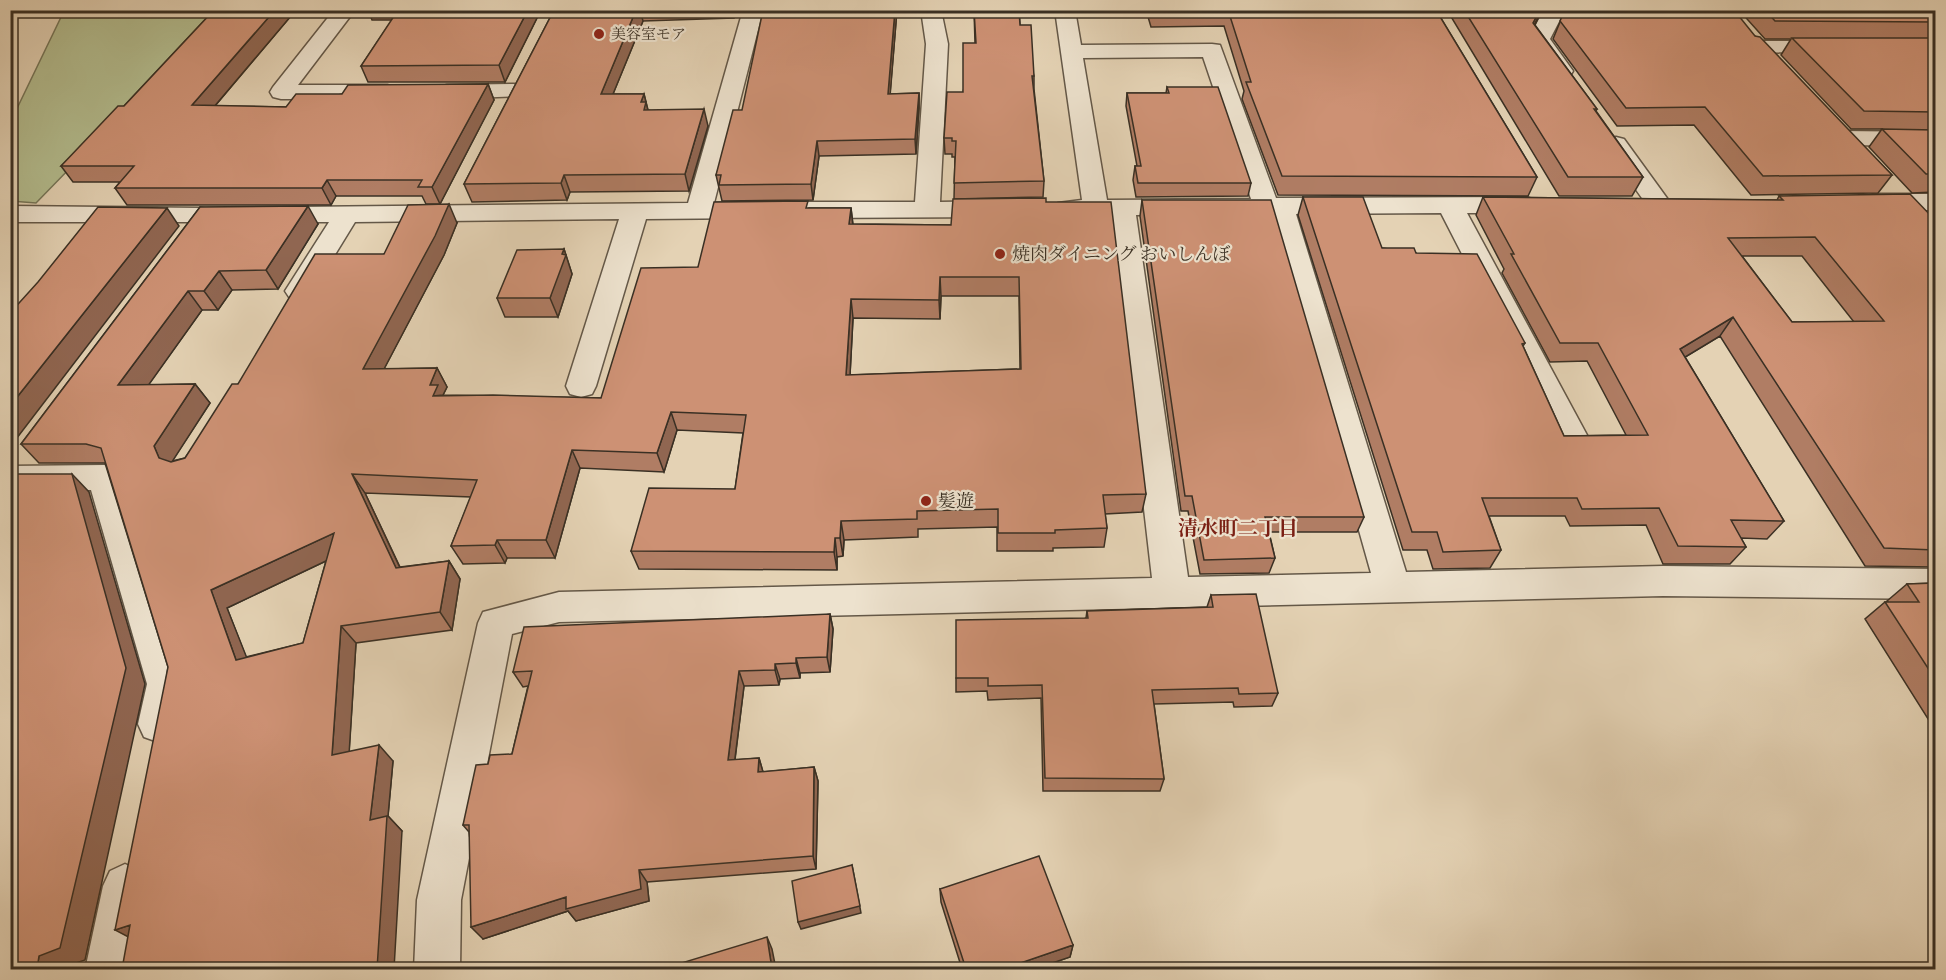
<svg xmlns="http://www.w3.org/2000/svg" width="1946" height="980" font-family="'IM FELL Double Pica','Noto Serif JP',serif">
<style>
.green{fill:#b3bc8e;stroke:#767659;stroke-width:1.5}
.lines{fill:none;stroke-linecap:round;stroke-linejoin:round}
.minor-casing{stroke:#645848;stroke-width:3}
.minor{fill:#ede2ce;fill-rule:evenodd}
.wall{fill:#b07d64;stroke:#3a3024;stroke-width:1.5;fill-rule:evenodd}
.shaded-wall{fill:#906651;stroke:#3a3024;stroke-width:1.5}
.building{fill:#cd9174;stroke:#3a3024;stroke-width:1.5;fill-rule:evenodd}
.poi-dot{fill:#8f2418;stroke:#ede2ce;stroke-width:2}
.labels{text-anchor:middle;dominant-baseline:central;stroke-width:4.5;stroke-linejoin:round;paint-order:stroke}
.far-poi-label{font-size:15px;fill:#3a3024;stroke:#ede2ce;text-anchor:start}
.poi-label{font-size:18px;fill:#3a3024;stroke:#ede2ce;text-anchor:start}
.neighbourhood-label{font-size:20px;font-weight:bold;fill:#7a1f14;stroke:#ede2ce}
</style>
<rect width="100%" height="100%" fill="#e4d2b4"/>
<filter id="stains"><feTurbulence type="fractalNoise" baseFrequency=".00333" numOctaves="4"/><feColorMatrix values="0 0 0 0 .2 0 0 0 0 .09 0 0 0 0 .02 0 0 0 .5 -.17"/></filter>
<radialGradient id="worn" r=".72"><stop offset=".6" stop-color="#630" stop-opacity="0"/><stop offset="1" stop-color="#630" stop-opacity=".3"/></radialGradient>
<path class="green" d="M64,11H223L36,203L11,201L10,123Z"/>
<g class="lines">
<defs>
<path id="minor" d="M10,10H21L17,15L10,17Z
M334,10H355L298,85H387L395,87L398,92L395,97L387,99H281L273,97L270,92L273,87Z
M743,10H763L714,203L755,202L764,205L768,210L764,215L755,218L646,219L596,386L592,394L581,397L570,394L566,386L619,219L355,222L309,297L299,300L289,297L285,291L329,222H10V206L203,208L688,203Z
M921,10H941L948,44L940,202L998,201L1007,204L1011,209L1007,214L998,217L806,218L797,215L793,210L797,205L806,202H915L926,44Z
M1055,10H1075L1081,45L1212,44L1220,45L1276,198L1526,197L1535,200L1539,205L1535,210L1526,213H1467L1588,437L1583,445L1572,449L1561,445L1556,437L1441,213L1296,214L1406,572L1663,566L1936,569V599L1663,596L559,622L512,634L461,900L460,970H414L417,900L478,623L483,612L559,592L1152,578L1110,215L1067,216L1058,213L1054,208L1058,203L1082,200ZM1203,57L1251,199L1107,200L1083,58ZM1270,214L1371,573L1188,577L1136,215Z
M1544,10H1565L1550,39L1573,71L1570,76L1562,78L1554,76L1528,39Z
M1755,41H1832L1840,42L1843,47L1840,52L1832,53L1747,52L1744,47L1747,42Z
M514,84L522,86L525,91L522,96L447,99L439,97L436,92L439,87L447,85Z
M1841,131L1936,132V146L1841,145L1833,143L1829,138L1833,133Z
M1616,137L1624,139L1669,201L1673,206L1669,211L1660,214L1651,211L1604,144L1608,139Z
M1874,194H1936V210H1874L1865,207L1861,202L1865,197Z
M104,465L116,468L120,477L185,684L178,724L172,737L158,742L144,737L138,724L147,684L91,490H10V466Z
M125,864L140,871L147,886L131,970H85L103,886L110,871Z"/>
</defs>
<use href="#minor" class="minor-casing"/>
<use href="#minor" class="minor"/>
</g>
<path class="wall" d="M214,10H296L215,106L286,107L342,94L488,84L494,100L440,204H426L422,196H336L331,205H127L115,188L120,182H73L61,166L124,106Z
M368,10H541L505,82H368L361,66L392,20H372Z
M554,10H736L734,18L643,21L613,94H644L648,110L708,126L689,191L570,192L567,200L472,202L464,184Z
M897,10L890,94L919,93V108L916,154L819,156L813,200L722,201L716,175L742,110Z
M974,10H1019L1020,25L1034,76V89L1044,181L1043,197L954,199L955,157H952V154H945L944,138L963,92L975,43Z
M1146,10H1436L1537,177L1528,196L1278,195L1242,99L1244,91L1224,26L1151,27Z
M1447,10H1542L1535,25L1597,109L1596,111L1643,177L1632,196H1559Z
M1565,10L1755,36L1892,175L1878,193L1751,195L1694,125L1617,126L1553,39Z
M1739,10H1935V192L1912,193L1869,147L1882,129H1851L1781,55L1791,39H1765Z
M1167,87L1251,183L1248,196L1136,197L1133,180L1135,166H1137L1126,106L1127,93H1166Z
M1779,196L1935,220V567L1865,566L1720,336L1685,357L1784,521L1767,539L1741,538L1746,547L1730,564H1663L1646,525L1570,526L1565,516H1489L1501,550L1490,568L1433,569L1427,550H1403L1298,215L1303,197L1382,248L1416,253L1525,343L1523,346L1564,436L1626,435L1587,361L1550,362L1502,273L1504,269L1476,215L1483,197L1777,200ZM1742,256H1802L1854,322H1792Z
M1142,200L1364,517L1357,532H1269L1275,558L1269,573L1200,574L1188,511H1181L1140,216Z
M1046,202L1146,494L1142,512L1105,514L1107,528L1104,547L1053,548V551H997V527L918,529V537L844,540L843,556L837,557V570L639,569L631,551L735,489L743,433L677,430L664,472L580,468L555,558H507L505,563L463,564L451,546L471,497L365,493L400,567L449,561L460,579L452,630L356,643L349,752L393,761L388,816L402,831L128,937L168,667L105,463H39L21,444L200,207L318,224L278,289L232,290L218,310H202L148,385L195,384L210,403L172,461L185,458L238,384L384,254L457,223L444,255L384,369L437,368L447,387L443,395L601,398L698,267L809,208H851L853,224L951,225ZM941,296H1019L1020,369L850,375L853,318L940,319ZM326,561L303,643L246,657L227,608Z
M1935,207V217L1931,212Z
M564,249L572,274L558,317H505L497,298Z
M1935,583V730L1865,619L1885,602H1888L1887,601L1907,584Z
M1211,595L1278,693L1272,706L1234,707L1233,702L1154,704L1164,779L1160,791H1043L1041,698L988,700L987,691L956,692V678L1086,618L1087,611L1207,607Z
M830,614L833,629L830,672L800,673V678L780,679L779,685L744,686L735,760L759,758L763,772L814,767L818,781L816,869L647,882L649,901L576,921L568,911L483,939L469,832L463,825L488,764L512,754L528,686L523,687L513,672Z
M940,889L1073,945L1070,957L1035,969H962L941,902Z"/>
<path class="shaded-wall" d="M275,10H296L202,121L192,105Z
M528,10H541L505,82L499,65Z
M636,10H640L643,21L606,111L601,94Z
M733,10H736L734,18Z
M895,10H897L889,109L888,94Z
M1540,10H1542L1526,40L1533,23Z
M488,84L494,100L440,204L432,187Z
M919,93V108L916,154L915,139Z
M644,94L650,119L648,127L641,102Z
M704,109L708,126L689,191L685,174Z
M817,141L819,156L813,200L811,184Z
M564,175L570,192L567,200L561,183Z
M327,180L336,196L331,205L322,188Z
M449,204L457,223L444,255L374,388L363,369Z
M308,206L318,224L278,289L266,270Z
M167,208L179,226L10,447V406Z
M851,208L853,227L849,224Z
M564,249L572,274L558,317L550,298L562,254Z
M219,271L232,290L218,310L204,291Z
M940,277L941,296L940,319L939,300Z
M188,291L202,310L135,404L118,385Z
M851,299L853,318L849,394L846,375Z
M1733,317L1720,336L1667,368L1680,349Z
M437,368L447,387L443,395L433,396L430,385Z
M195,384L210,403L170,465L159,458L154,446Z
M671,412L677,430L664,472L657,453Z
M572,450L580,468L555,558L546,540Z
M72,474L89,492L145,684L85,960L64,967L63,969H37L39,956Z
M352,474L365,493L408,585L396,568Z
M841,521L844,540L843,556L840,538Z
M334,533L347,551L227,608L254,676L236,660L211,590Z
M835,538L837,557V570L834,552Z
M497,540L507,558L505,563L495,545Z
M449,561L460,579L452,630L440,612Z
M830,614L833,629L830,672L827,657Z
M341,626L356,643L348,771L332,755Z
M796,658L800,673V678L796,663Z
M775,664L780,679L779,685L775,670Z
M739,671L744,686L733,774L728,760Z
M379,745L393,761L388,816L402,831L394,969H377L370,820Z
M759,758L763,772H758Z
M814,767L818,781L816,869L813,856Z
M852,865L861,913L801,929L798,922Z
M639,870L647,882L649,901L576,921L568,911L483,939L471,927L566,897Z
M130,925L138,942L115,930Z
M767,937L772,949L776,969H772Z
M1073,945L1070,957L1035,969H1003Z"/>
<path class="building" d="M214,10H275L192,105L286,107L296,94H342L348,85L488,84L432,187H418L422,180H327L322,188H115L134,166H61L118,106H124Z
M398,10H528L499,65L361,66Z
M554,10H636L601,94H644L641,102H646L644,110L704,109L685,174L564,175L561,183L464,184Z
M763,10H895L888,94L919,93L915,139L817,141L811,184L719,185L721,175H716L733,110H742Z
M974,10H1019L1020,25H1031L1034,76H1032L1044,181L954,183L956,141H952V138H944L947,92H963V43H976Z
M1228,10H1436L1537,177L1282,176L1246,82H1251Z
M1464,10H1540L1533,23L1597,109H1594L1643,177H1568Z
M1565,10H1734L1755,36L1760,37L1892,175L1763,176L1705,107L1626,108L1560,21Z
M1765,10H1935V22L1775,21Z
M1792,38H1935V112L1864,111Z
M1167,87H1218L1251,183H1138L1135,166H1141L1127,93H1169Z
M1882,129L1935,130V174H1926Z
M1910,194L1935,220V550L1884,548L1733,317L1680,349L1784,521L1731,520L1746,547L1678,546L1659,508L1582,509L1577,498H1482L1501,550L1443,552L1437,532H1412L1303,197H1363L1382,248H1414L1416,253L1477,254L1525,343L1522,344L1564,436L1648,435L1598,343H1560L1511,254H1514L1483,197L1783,200L1779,196ZM1815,237L1884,321L1792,322L1728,238Z
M1046,198V202H1111L1146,494L1103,495L1107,528L1055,530V533H998V509L917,511V519L841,521L840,538H835L834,552L631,551L649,488L735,489L746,415L671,412L657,453L572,450L546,540H497L495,545L451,546L477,480L352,474L396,568L449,561L440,612L341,626L332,755L379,745L370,820L387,816L377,969H122L130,925L115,930L168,667L101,448L86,444H21L200,207L308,206L266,270L219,271L204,291H188L118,385L195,384L154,446L159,458L171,462L185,458L232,384H238L315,254H384L408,205L449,204L435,236L363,369L437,368L430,385H438L433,396L493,395L601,398L641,268L698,267L714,202L808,201L806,208H851L849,224L951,225L953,199ZM940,277H1019L1021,369L846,375L851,299L939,300ZM334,533L303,643L236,660L211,590Z
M1142,200H1271L1364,517H1265L1275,558L1204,560L1192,496H1185Z
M98,207L167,208L10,406V313L38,282Z
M564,249L562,254L566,255L550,298H497L517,250Z
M10,474H72L126,668L60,948L39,956L37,969H10Z
M1935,583V679L1885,602H1919L1907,584Z
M1256,594L1278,693L1239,694L1238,688L1152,690L1164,779L1045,778L1042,685L988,686V678H956V620L1088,618L1087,611L1213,607L1211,595Z
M830,614L827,657L796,658V663L775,664V670L739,671L728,760L759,758L758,772L814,767L813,856L639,870L641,889L566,909V897L471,927L469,825H463L476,765L488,764L490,755L512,754L532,671L513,672L524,627Z
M1039,856L1073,945L1003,969H966L940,889Z
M852,865L860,906L798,922L792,881Z
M767,937L772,969H665V968Z"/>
<g class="poi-dot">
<circle cx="599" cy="34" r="6"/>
<circle cx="1000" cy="254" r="6"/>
<circle cx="926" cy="501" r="6"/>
</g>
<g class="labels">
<g class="far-poi-label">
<text x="611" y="34">美容室モア</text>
</g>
<g class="poi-label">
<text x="1012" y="254">焼肉ダイニング おいしんぼ</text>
<text x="938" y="501">髪遊</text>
</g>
<g class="neighbourhood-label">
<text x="1238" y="528">清水町二丁目</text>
</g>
</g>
<rect width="1946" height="980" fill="none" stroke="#e4d2b4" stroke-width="36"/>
<rect x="12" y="12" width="1922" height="956" fill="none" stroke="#3a3024" stroke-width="3"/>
<rect x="18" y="18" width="1910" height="944" fill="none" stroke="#3a3024" stroke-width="1.5"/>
<rect width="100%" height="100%" filter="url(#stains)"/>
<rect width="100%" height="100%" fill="url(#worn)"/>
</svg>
